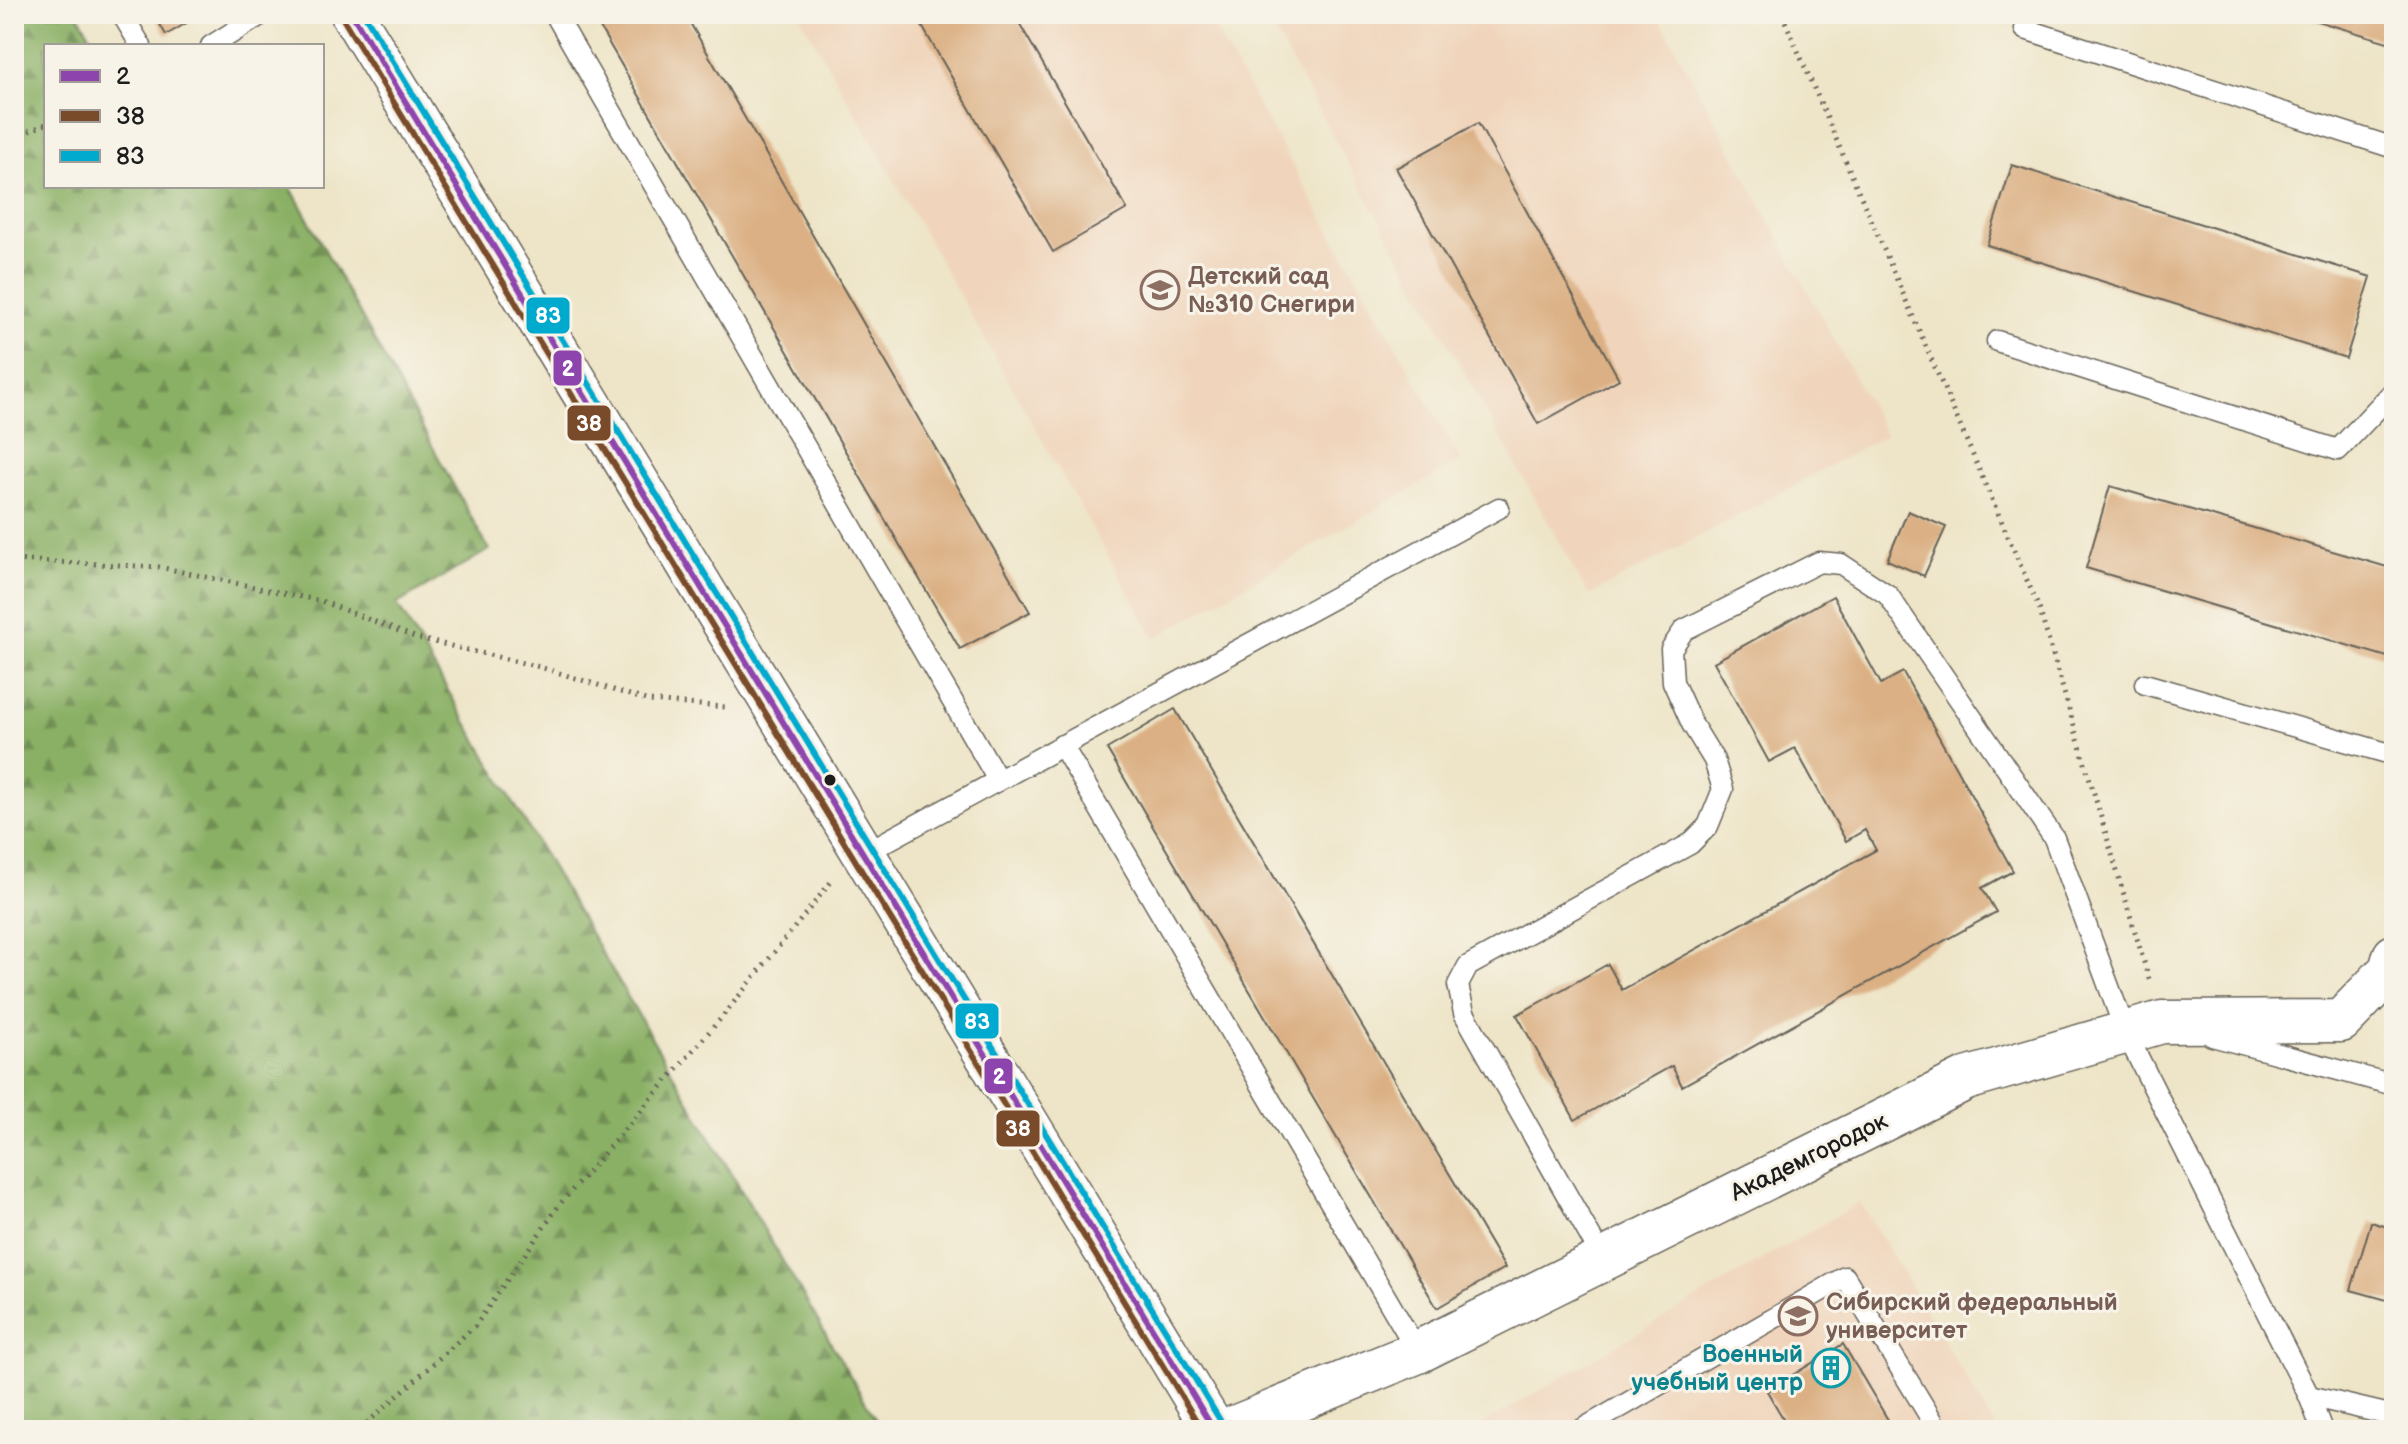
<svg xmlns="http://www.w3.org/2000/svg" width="2408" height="1444" font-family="'Balsamiq Sans',sans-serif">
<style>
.built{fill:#f0d5bc}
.forest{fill:url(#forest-firs);stroke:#536640;stroke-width:2}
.building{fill:#dbb084}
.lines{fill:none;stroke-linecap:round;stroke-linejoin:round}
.lane-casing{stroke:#666258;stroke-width:23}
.street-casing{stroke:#666258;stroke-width:45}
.path{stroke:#666258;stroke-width:5;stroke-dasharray:2 6;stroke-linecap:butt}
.lane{stroke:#fff;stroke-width:20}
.street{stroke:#fff;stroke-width:42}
.bus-1-casing{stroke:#f7f3e8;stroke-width:12}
.bus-2-casing{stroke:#f7f3e8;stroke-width:12}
.bus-3-casing{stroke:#f7f3e8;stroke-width:12}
.bus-1{stroke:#8e44ad;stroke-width:6}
.bus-2{stroke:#7a4b2a;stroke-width:6}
.bus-3{stroke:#00a9ce;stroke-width:6}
.bus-dot{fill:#1c1c1c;stroke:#f7f3e8;stroke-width:3}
.labels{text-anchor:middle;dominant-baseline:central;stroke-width:6;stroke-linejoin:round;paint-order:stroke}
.education-label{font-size:24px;font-weight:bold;fill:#785e54;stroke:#f7f3e8;text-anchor:start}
.street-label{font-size:24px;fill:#1c1c1c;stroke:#f7f3e8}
.culture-label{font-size:24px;font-weight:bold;fill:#0d838f;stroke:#f7f3e8;text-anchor:end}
.line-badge{stroke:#f7f3e8;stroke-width:3}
.badge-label{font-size:22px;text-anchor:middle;font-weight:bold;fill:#fff}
</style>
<defs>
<pattern id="forest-firs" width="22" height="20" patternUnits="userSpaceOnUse" patternTransform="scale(2)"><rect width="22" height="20" fill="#8ab065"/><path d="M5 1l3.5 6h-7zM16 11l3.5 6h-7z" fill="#708e52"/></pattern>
</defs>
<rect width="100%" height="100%" fill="#f7f3e8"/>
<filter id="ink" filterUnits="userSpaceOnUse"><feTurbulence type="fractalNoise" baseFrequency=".0125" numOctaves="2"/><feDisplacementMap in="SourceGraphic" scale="16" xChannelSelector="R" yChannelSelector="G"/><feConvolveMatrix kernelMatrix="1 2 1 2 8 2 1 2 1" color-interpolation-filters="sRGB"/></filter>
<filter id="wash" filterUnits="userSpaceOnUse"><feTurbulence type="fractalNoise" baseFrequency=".006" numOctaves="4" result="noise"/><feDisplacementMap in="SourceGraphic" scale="32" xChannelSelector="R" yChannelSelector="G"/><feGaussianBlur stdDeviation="1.8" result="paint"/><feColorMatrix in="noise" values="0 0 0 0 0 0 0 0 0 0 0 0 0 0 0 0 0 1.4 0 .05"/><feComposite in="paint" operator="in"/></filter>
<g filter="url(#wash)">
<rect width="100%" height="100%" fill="#eee5c8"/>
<path class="built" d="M799,14H1206L1461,460L1155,638Z
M1265,14H1657L1886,435L1589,596Z
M1860,1202L1997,1430H1473Z"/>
<path class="forest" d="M14,14H78L96,46H46V186H290L489,550L397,604L882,1430H14Z"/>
<g id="blocks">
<path class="building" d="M154,14H202L166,35Z
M592,14H685L1030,612L960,649Z
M915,14H1014L1127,209L1053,252Z
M2297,14H2394V44L2297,15Z
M1478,123L1619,379L1538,424L1396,168Z
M2012,165L2371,277L2346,358L1987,245Z
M2110,486L2394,569V659L2086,568Z
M1908,511L1946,527L1924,576L1887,560Z
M1833,596L1881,684L1903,672L2013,871L1982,888L1996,912L1682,1086L1672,1066L1575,1120L1517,1015L1608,964L1622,990L1876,850L1865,830L1846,841L1795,748L1769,762L1714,662Z
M1175,709L1505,1268L1437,1308L1107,749Z
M2371,1222L2394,1229V1302L2351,1290Z
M1843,1344L1894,1430H1790L1767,1391Z"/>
</g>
</g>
<g filter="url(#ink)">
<use href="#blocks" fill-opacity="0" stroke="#666258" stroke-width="2"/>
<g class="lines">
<defs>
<path id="lane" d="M122,14L141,46
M555,14L998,780
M2025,29L2394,148
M211,46L262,14
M1997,341L2338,450L2394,391
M2145,684L2394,755
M1062,745L1418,1352
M863,854L1499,508
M2212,1036L2394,1085
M1603,1259L1464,1013L1458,985L1468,966L1690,844L1708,826L1723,789L1714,760L1692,724L1673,682L1671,649L1684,630L1819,562L1841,564L1888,595L2054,838L2126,1033L2309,1396L2322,1430
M2309,1396L2394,1416
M1581,1430L1845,1277L1938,1430"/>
<path id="street" d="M352,14C641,485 926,958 1214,1430
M1227,1430L1418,1352L1966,1079L2162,1022L2341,1021L2390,970L2394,956"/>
</defs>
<use href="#lane" class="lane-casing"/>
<use href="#street" class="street-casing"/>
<path class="path" d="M1782,14L2039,608L2149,979
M14,137L46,124
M14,560L159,567L321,601L417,638L540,667L649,701L725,707
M363,1430L367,1423L475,1326L560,1204L722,1017L831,882"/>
<use href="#lane" class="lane"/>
<use href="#street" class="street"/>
<defs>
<path id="bus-1" d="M352,14L1214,1430"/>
<path id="bus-2" d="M343,19L1202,1430"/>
<path id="bus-3" d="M364,14L1223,1425"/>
</defs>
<use href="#bus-1" class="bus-1-casing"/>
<use href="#bus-2" class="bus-2-casing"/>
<use href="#bus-3" class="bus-3-casing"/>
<use href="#bus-1" class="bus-1"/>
<use href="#bus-2" class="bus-2"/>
<use href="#bus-3" class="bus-3"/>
</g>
</g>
<defs>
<symbol id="school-ring" viewBox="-11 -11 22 22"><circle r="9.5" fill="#f7f3e8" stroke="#8d6e63" stroke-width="1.5"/><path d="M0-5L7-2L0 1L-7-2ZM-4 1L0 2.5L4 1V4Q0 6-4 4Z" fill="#8d6e63"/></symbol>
<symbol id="university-ring" viewBox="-11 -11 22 22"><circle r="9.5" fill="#f7f3e8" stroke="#8d6e63" stroke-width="1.5"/><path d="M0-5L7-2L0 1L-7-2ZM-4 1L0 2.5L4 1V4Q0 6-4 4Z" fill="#8d6e63"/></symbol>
<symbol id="building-ring" viewBox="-11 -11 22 22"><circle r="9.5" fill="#f7f3e8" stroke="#0f9aa8" stroke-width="1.5"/><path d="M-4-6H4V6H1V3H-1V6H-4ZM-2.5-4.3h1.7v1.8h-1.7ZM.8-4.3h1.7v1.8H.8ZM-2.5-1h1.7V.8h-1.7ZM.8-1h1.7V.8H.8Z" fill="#0f9aa8"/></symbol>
</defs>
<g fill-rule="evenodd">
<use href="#school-ring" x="1138" y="268" width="44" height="44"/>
<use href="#university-ring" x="1776" y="1294" width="44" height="44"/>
<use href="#building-ring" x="1809" y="1346" width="44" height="44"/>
</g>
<circle class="bus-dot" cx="830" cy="780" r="7"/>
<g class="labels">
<g class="education-label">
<text x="1188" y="276">Детский сад<tspan x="1188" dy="28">№310 Снегири</tspan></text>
<text x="1826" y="1302">Сибирский федеральный<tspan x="1826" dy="28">университет</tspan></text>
</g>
<g class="street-label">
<text transform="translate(1809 1157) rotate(-26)">Академгородок</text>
</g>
<g class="culture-label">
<text x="1803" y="1354">Военный<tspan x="1803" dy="28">учебный центр</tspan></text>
</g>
</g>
<g class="line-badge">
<rect x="525" y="296" width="46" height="39" rx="8" fill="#00a9ce"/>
<rect x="552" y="349" width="31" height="38" rx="8" fill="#8e44ad"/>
<rect x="566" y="404" width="46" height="38" rx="8" fill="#7a4b2a"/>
<rect x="954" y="1002" width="46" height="38" rx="8" fill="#00a9ce"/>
<rect x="983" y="1057" width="31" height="38" rx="8" fill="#8e44ad"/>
<rect x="995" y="1109" width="46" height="39" rx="8" fill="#7a4b2a"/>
</g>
<g class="badge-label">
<text x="548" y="323">83</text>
<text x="568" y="376">2</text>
<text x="589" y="431">38</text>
<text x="977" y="1029">83</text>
<text x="999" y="1084">2</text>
<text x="1018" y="1136">38</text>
</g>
<rect width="2408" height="1444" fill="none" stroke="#f7f3e8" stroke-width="48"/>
<rect x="44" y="44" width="280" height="144" fill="#f7f3e8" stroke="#9f9d96" stroke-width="2"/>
<rect x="60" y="70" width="40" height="12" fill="#8e44ad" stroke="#9f9d96" stroke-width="2"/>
<text x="116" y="84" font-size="24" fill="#1c1c1c">2</text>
<rect x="60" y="110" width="40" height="12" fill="#7a4b2a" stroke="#9f9d96" stroke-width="2"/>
<text x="116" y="124" font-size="24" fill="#1c1c1c">38</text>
<rect x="60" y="150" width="40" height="12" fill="#00a9ce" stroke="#9f9d96" stroke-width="2"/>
<text x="116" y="164" font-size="24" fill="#1c1c1c">83</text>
</svg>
